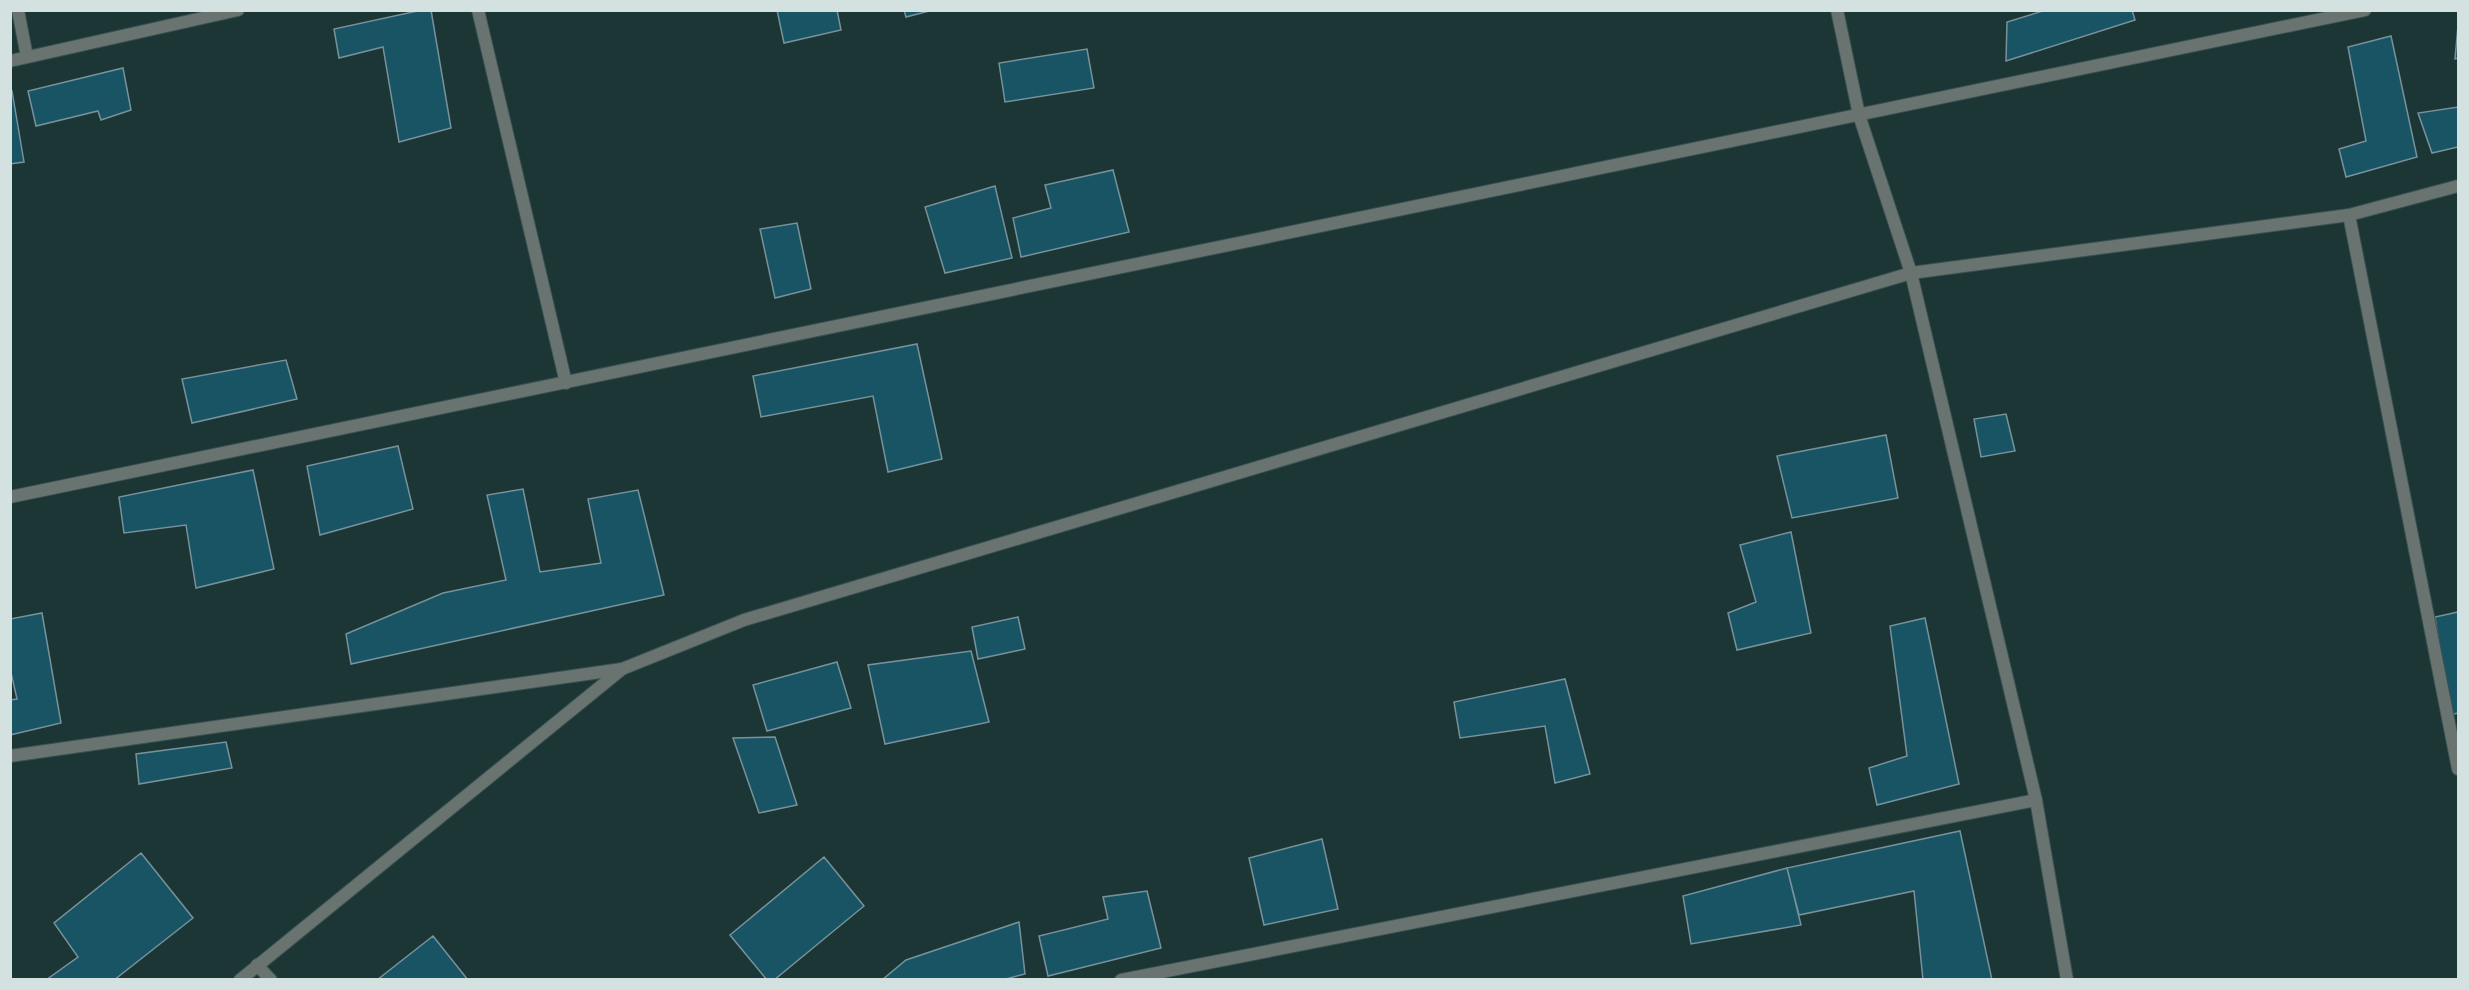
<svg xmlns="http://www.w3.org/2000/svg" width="2469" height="990" font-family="'DejaVu Sans',sans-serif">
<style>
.building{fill:#195465;stroke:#77929b;stroke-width:1.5}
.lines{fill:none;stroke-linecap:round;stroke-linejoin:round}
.minor-casing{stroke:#385251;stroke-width:14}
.tertiary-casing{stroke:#385251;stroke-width:14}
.minor{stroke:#697470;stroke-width:12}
.tertiary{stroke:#697470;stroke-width:12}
</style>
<rect width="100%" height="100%" fill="#1b3635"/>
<path class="building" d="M422,10H431L451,128L399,142L383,47L339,58L334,29Z
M777,10H837L841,30L784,43Z
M904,10H933L906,17Z
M2046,10H2132L2135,20L2006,61L2007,22Z
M2458,26V58L2455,59Z
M2391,36L2417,157L2346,177L2339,149L2366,141L2348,47Z
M1087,49L1094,88L1005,102L999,63Z
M123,68L131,110L101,120L98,111L36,126L28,91Z
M12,91L24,162L10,164V92Z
M2458,107V147L2432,153L2418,113Z
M1113,170L1129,232L1021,257L1013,218L1051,208L1045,185Z
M995,186L1012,258L945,273L925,207Z
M797,223L811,289L775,298L760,229Z
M917,344L942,459L888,472L873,396L761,417L753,376Z
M286,360L297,399L192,423L182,379Z
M2006,414L2015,451L1981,457L1974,419Z
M1886,435L1898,498L1792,518L1777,456Z
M398,446L413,509L320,535L307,466Z
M253,470L274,569L196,588L186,525L124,533L119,497Z
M523,489L540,572L601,563L588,499L638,490L664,595L351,664L346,634L443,593L506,580L487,495Z
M1791,532L1811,633L1737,650L1728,613L1756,602L1740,545Z
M2458,612V713L2450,715L2435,617Z
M42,613L61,723L10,735V700L17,699L10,668V619Z
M1018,617L1025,649L978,659L972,627Z
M1925,618L1959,784L1877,805L1869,768L1907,756L1890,626Z
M971,651L989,722L885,744L868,665Z
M837,662L851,708L767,731L753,685Z
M1565,679L1590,774L1555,783L1545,726L1460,738L1454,702Z
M775,737L797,805L759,813L733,738Z
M226,742L232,768L139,784L136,754Z
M1960,831L1992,980H1923L1914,891L1799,915L1787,868Z
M1322,839L1338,909L1264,925L1249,858Z
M141,853L193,918L114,980H46L78,957L54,923Z
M824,857L864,906L774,980H767L730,935Z
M1787,868L1801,925L1691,944L1683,896Z
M1147,891L1161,948L1048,976L1039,936L1108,919L1103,897Z
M1019,922L1025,974L1002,980H882L906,960Z
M433,936L468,980H377Z"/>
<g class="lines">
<defs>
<path id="minor" d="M18,10L27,57
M478,10L566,383
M1837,10L1859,115L1911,273L2036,800L2067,980
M10,61L238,10
M2349,215L2458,769
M10,497L2365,10
M10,756L622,669
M257,965L271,980
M1121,980L2036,800"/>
<path id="tertiary" d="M240,980L622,669L744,620L1911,273L2349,215L2458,186"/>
</defs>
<use href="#minor" class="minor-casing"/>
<use href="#tertiary" class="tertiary-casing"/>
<use href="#minor" class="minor"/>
<use href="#tertiary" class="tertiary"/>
</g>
<rect width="2469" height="990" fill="none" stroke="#d3e2e1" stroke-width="24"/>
</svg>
